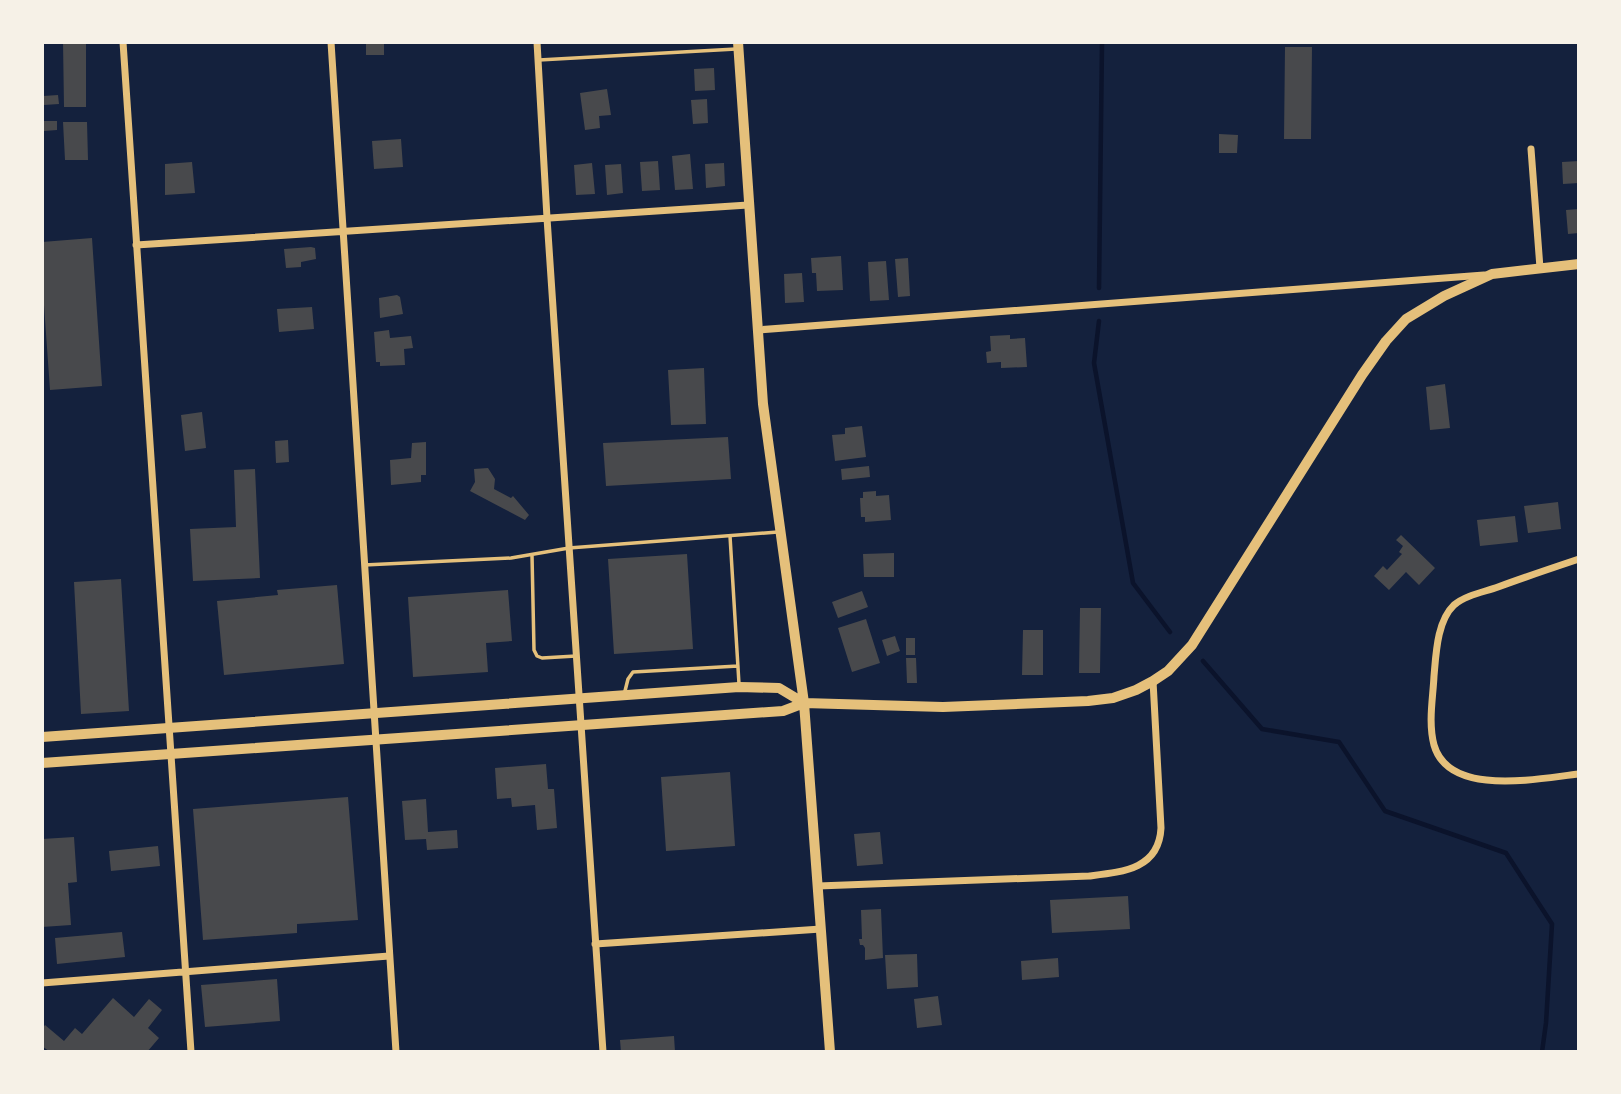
<svg xmlns="http://www.w3.org/2000/svg" width="1621" height="1094" font-family="Quicksand,sans-serif">
<style>
.lines{fill:none;stroke-linecap:round;stroke-linejoin:round}
.stream{stroke:#0b132b;stroke-width:4.5}
.building{fill:#48494c}
.service{stroke:#e5c07b;stroke-width:3.5}
.minor{stroke:#e5c07b;stroke-width:7}
.tertiary{stroke:#e5c07b;stroke-width:10}
</style>
<rect width="100%" height="100%" fill="#14213d"/>
<g class="lines">
<path class="stream" d="M1099,288L1102,42
M1099,321L1094,363L1133,583L1170,632
M1203,661L1262,729L1339,742L1385,811L1506,853L1552,924L1546,1023L1542,1052"/>
</g>
<path class="building" d="M63,42H86V107H64Z
M366,42H384V55H366Z
M1285,47H1312L1311,139H1284Z
M714,68L715,90L695,91L694,69Z
M607,89L611,115L599,116L600,128L585,130L580,93Z
M58,95L59,104L44,105L43,96Z
M707,99L708,123L693,124L691,100Z
M43,121H57V130L44,131Z
M63,122H87L88,160H65Z
M1219,134L1238,135L1237,153H1219Z
M401,139L403,167L374,169L372,141Z
M690,154L693,189L675,190L672,156Z
M658,161L660,190L642,191L640,162Z
M1579,161V183L1563,184L1562,162Z
M192,162L195,193L165,195V164Z
M592,163L595,194L576,195L574,165Z
M724,163L725,186L706,188L705,164Z
M621,164L623,193L607,195L605,165Z
M1579,209V233L1568,234L1566,210Z
M92,238L102,386L50,390L42,277V242Z
M311,247L315,248L316,259L301,262V267L286,268L284,249Z
M841,256L843,290L817,291L816,273H812L811,258Z
M908,258L910,296L898,297L895,259Z
M886,261L889,300L870,301L868,262Z
M802,273L804,302L785,303L784,274Z
M397,295L400,297L403,314L380,318L379,298Z
M312,307L314,329L279,332L277,309Z
M389,330L390,338L411,336L413,348L404,349L405,365L380,366V362H376L374,332Z
M1010,335V339L1025,338L1027,367L1001,368V362L987,363L986,352L991,351L990,336Z
M704,368L706,424L671,425L668,370Z
M1445,384L1450,428L1430,430L1426,387Z
M202,412L206,448L185,451L181,415Z
M862,426L866,457L835,461L832,435L845,434V428Z
M728,437L731,479L606,486L603,443Z
M288,440L289,462L276,463L275,441Z
M426,442V475H421V482L391,485L390,460L411,458L412,443Z
M869,466L870,477L842,480L841,469Z
M488,468L495,479L494,489L511,498L513,496L529,515L525,520L470,491L475,482L474,469Z
M255,469L260,578L193,581L190,529L236,527L234,470Z
M876,491V496L889,495L891,520L865,522V517H861L860,498H863V492Z
M1558,502L1561,529L1528,533L1524,506Z
M1515,516L1518,542L1480,546L1477,520Z
M1401,535L1435,568L1419,585L1406,572L1389,590L1374,576L1383,566L1387,570L1402,554L1399,552L1403,546L1396,540Z
M894,553V577H864L863,554Z
M687,554L693,649L614,654L608,559Z
M121,579L129,711L81,714L74,582Z
M337,585L344,664L224,675L217,601L278,595L277,590Z
M508,590L512,641L486,643L488,672L413,677L408,597Z
M862,591L868,607L838,618L832,602Z
M1080,608H1101L1100,673H1079Z
M866,619L880,663L852,672L838,628Z
M1023,630H1043V675H1022Z
M895,636L900,651L887,656L882,640Z
M906,638H915V655H906Z
M906,658H916L917,683H907Z
M546,764L548,789H554L557,828L537,830L535,805L512,807L511,798L497,799L495,768Z
M730,772L735,846L666,851L661,777Z
M348,797L358,920L297,924V933L203,940L193,809Z
M426,799L428,832L457,830L458,848L427,850L426,839L405,840L402,801Z
M880,832L883,864L857,866L854,834Z
M74,837L77,882L68,883L71,925L42,927V839Z
M158,846L160,866L111,871L109,851Z
M1128,896L1130,929L1052,933L1050,900Z
M881,909L883,958L865,960V948L863,945H860L859,939H862L861,910Z
M122,932L125,957L57,964L55,938Z
M917,954L918,987L887,989L885,955Z
M1058,958L1059,977L1022,980L1021,961Z
M277,979L280,1021L205,1027L201,985Z
M938,996L942,1025L917,1028L914,999Z
M113,998L134,1017L149,999L162,1010L148,1028L159,1038L147,1052H50L42,1046V1029L45,1025L64,1041L75,1028L82,1034Z
M674,1036L675,1052H621L620,1040Z"/>
<g class="lines">
<path class="service" d="M539,60L736,49
M730,536L739,684
M532,555L534,650L537,656L542,658L576,656
M364,565L511,558L569,548L778,532
M624,695L628,679L633,672L738,666"/>
<path class="minor" d="M123,42L191,1052
M331,42L396,1052
M537,42L547,218L603,1052
M1531,149L1540,268
M136,245L748,205
M757,330L1484,275
M1579,559C1552,568 1525,577 1498,587C1484,592 1466,595 1454,605C1437,621 1436,654 1434,676C1433,698 1428,722 1434,745C1449,798 1540,778 1579,774
M818,886L1089,876C1123,872 1159,869 1161,828L1153,681
M595,944L821,929
M42,983L389,956"/>
<path class="tertiary" d="M738,42L763,404L804,703L830,1052
M42,737L739,687L779,688L804,703
M42,763L783,711L804,703L943,707L1088,701L1113,698L1136,690L1153,681L1168,671L1192,645L1362,375L1386,341L1406,319L1444,296L1492,274L1579,264"/>
</g>
<rect width="1621" height="1094" fill="none" stroke="#f6f1e7" stroke-width="88"/>
</svg>
